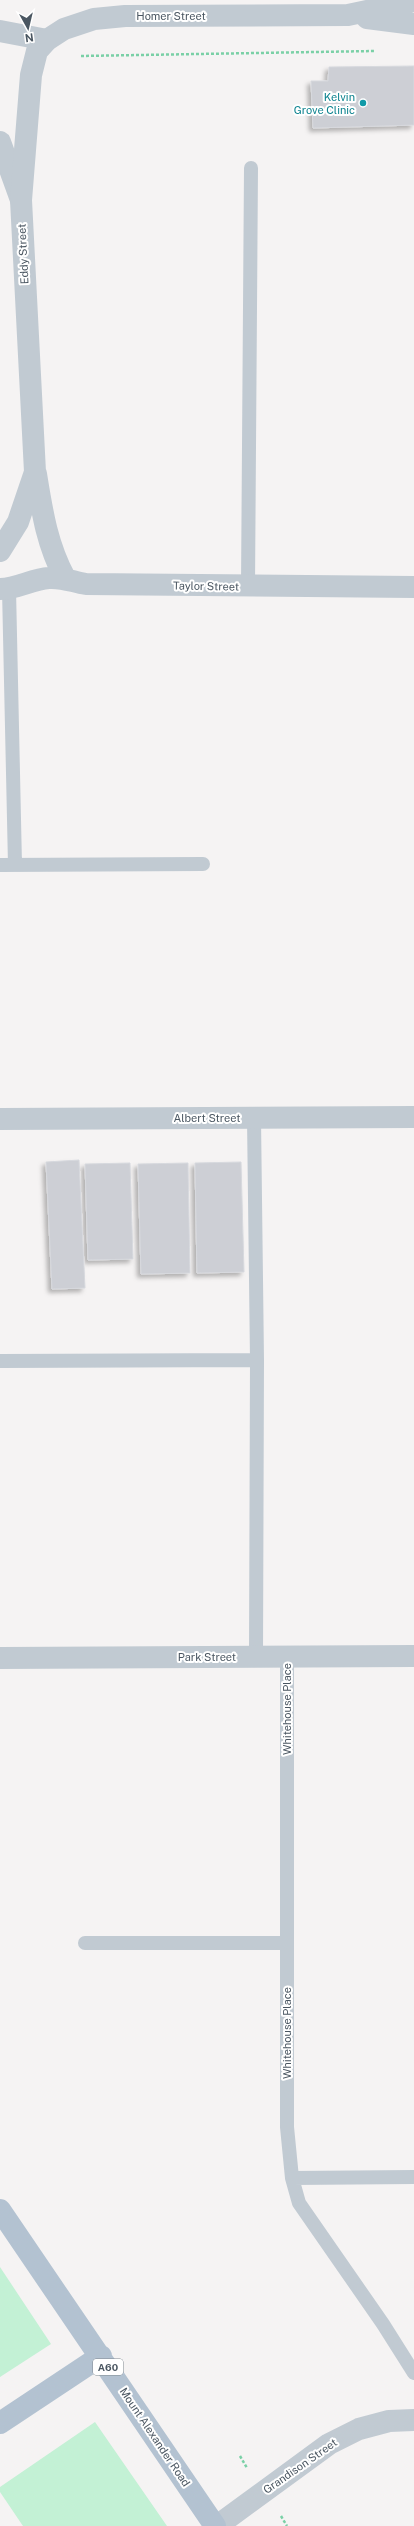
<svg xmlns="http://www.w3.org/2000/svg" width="414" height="2526" font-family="'Public Sans',sans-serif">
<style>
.green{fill:#c3f1d5}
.building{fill:#cdcfd5;stroke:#d7d9de;filter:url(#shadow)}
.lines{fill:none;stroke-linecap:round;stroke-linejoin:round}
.path{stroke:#7ad0a6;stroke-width:2.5;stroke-dasharray:3 2;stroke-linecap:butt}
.service{stroke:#c1cad2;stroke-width:14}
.minor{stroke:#c1cad2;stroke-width:22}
.tertiary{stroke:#c1cad2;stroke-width:22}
.primary{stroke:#b3c2d1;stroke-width:22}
.culture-dot{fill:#0f9aa8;stroke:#fff;stroke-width:1.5}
.labels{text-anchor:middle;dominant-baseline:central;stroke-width:4;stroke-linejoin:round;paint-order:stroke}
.shield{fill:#fff;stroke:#808990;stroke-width:1}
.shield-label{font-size:10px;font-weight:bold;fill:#4a5661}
.street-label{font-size:11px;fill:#4a5661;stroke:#fff}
.culture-label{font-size:11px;fill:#0d838f;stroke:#fff;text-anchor:end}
</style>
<defs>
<filter id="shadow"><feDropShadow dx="-3.5" dy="3.5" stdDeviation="2" flood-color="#0004"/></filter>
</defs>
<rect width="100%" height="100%" fill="#f5f3f3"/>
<path class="green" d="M0,2267L51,2344L0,2377Z
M95,2422L167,2526H23L0,2492V2487Z"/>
<path class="building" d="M414,66V125L313,128L311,81H328L329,67Z
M79,1160L85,1288L52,1289L46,1162Z
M241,1162L244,1272L197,1273L195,1163Z
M130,1163L133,1259L88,1260L85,1164Z
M188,1163L190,1273L141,1274L138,1164Z"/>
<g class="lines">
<path class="path" d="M81,56L374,51
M240,2456L247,2468
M281,2516L287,2526"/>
<path class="service" d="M248,586L251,168
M9,589L15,865
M0,865L203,864
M254,1118L257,1360L256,1657
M0,1361L257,1360
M287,1656V2127L292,2178L299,2203L383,2324L414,2373
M85,1943H287
M292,2178L414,2177"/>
<path class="minor" d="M0,31L47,40
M0,142L21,200
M0,1119L414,1117
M217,2526L329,2444L359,2429L389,2421L414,2420"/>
<path class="tertiary" d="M367,18L414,24
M36,474C42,511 47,545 65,578
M0,551L18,522L35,472L21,200L31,75L37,51L47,40L64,29L94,19L125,16L348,15L414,1
M0,589C17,589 32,579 49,578C63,577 73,582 86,584L414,587
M0,1658L414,1656"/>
<path class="primary" d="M0,2210L215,2526
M0,2423L101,2356"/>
</g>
<circle class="culture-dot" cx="363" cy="103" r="4"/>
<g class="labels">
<rect class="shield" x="93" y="2359" width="30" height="16" rx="3"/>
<g class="shield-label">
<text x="108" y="2367">A60</text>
</g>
<g class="street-label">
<text x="171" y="16">Homer Street</text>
<text transform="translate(23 254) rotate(-93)">Eddy Street</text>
<text transform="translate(206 586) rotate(1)">Taylor Street</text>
<text x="207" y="1118">Albert Street</text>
<text x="207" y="1657">Park Street</text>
<text transform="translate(287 1709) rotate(-90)">Whitehouse Place</text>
<text transform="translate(287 2033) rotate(-90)">Whitehouse Place</text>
<text transform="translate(155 2437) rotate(56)">Mount Alexander Road</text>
<text transform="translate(300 2466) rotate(-35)">Grandison Street</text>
</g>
<g class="culture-label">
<text x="355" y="97">Kelvin<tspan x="355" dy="13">Grove Clinic</tspan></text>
</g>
</g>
<g transform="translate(28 28) rotate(172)" stroke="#ffffff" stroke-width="3" paint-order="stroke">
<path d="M0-3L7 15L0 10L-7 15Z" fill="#4a5661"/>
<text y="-6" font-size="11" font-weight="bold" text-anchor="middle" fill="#4a5661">N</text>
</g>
</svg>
